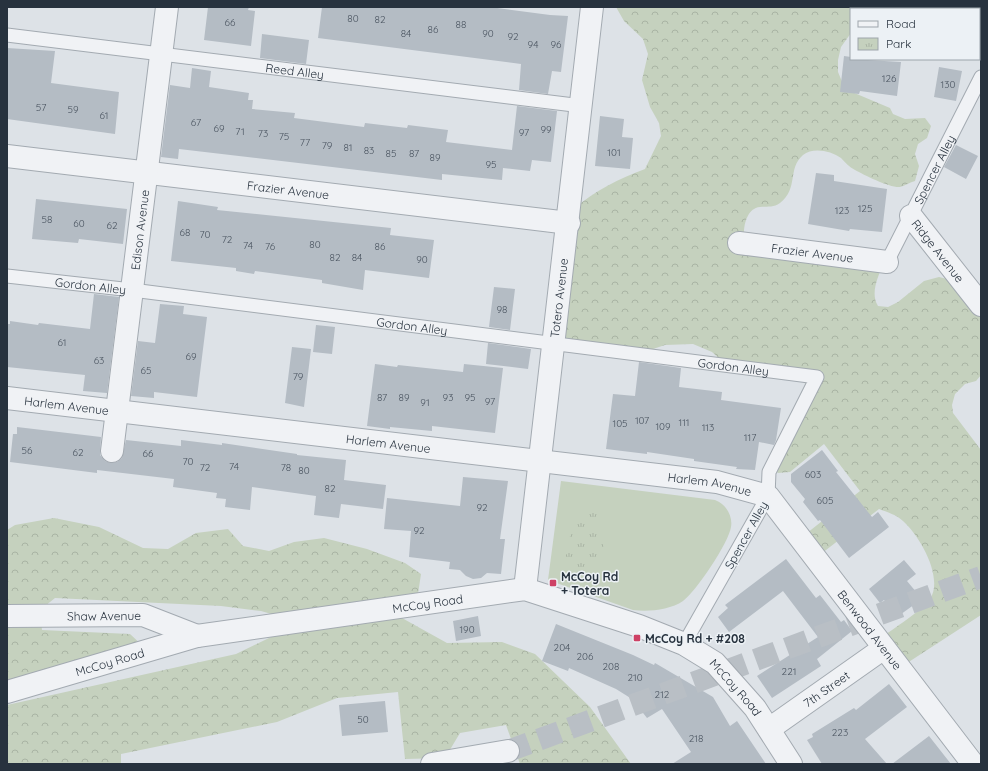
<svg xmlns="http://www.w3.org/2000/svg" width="988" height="771" font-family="Quicksand,sans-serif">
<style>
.grass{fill:#c5d1be}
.forest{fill:url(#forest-crowns)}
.park{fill:url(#park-tufts)}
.building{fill:#b4bcc4}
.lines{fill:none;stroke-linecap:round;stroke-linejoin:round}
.tertiary-tunnel{stroke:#b9bfc5;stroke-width:22;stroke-dasharray:22 11;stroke-linecap:butt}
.service-casing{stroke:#a3aab1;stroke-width:15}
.minor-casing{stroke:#a3aab1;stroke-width:24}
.tertiary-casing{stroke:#a3aab1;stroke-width:24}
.service{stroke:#f0f2f5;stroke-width:13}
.minor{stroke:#f0f2f5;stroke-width:22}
.tertiary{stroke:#f0f2f5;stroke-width:22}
.poi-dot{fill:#ce4165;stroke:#ecf1f5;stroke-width:1.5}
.labels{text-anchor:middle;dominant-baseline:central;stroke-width:3;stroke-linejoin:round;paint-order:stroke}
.number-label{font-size:10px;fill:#4a5460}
.street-label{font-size:12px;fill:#27323e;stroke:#ecf1f5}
.poi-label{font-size:12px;font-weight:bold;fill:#27323e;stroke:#ecf1f5;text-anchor:start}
</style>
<defs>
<pattern id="forest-crowns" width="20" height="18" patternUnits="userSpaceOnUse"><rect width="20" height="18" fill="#c5d1be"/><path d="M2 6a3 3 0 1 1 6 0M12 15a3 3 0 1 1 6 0" fill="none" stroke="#a9b4a4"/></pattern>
<pattern id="park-tufts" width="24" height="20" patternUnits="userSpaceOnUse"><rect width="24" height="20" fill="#c5d1be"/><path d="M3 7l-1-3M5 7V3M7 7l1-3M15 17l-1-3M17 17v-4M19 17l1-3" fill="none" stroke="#a9b4a4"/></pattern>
</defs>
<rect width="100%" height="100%" fill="#dde2e7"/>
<path class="grass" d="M561,481L715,500C726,504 733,516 731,527C729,542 696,592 683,601C670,610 648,612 633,610L548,580Z"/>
<path class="forest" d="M616,7H870L869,9H851V33L841,47L838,60V72L843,84L852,92L890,108L893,114L905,119L925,118L931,126L927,138L918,144L915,154L919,166L915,181C910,182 905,186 900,187C890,188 864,175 855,170C849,167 845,162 841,158C831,151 813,147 803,155C787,169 799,188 780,203C773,208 768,206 760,207C748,208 744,223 744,233L883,264C878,277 870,293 878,306L888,307L898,302L924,281L939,277L959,282L981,309V375L976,381L965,384L955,394L952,405L953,413L981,450V615L901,667L880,639C892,629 922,611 930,599C944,578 920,536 903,521C897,515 887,512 879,509L817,557L802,537L860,491L824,444L790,472L778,473L775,470L813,389L803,382L723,362L712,352L693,344L665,345L641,353L556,342L574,209C595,190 619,179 645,169L661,136L659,123L650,107L642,80L648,54L643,39L624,21Z
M54,518L99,527L143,548L168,549L196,533L228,529L243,546L269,551L294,542L324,538L367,549L405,563L421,574L418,594L292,620L261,611L221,606L55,598L40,610L42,630L130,634L144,647L7,692V530L15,525Z
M393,613L447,643L502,642L535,654L590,707L631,764H520L506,725L460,733L445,758L405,759L398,692L337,698L277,722L121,754V764H7V705L236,654L296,625Z"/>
<path class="park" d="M584,507L594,509L598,512L600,518L604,552L598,577L595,580L566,573L563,569L575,512Z"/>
<path class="building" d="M208,7H249L248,10L255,11L251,46L204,40Z
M322,7H490L550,15L568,16L561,72L552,71L548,94L519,90L521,64L318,38Z
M262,34L309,40L306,64L260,58Z
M7,48L55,51L51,83L119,92L115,134L7,119Z
M844,56L851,57V59L901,62L897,96L860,91L859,94L840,92Z
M939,67L962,71L956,101L934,97Z
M192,68L211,71L209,87L249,93L248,100H253L252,109L295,113L294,118L364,127L365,123L407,128L408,125L448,130L446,142L512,150L517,106L557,111L551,162L532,160L530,171L503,168L502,180L442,174V180L179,149L178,159L161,157L170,85L190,88Z
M600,116L624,119L622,137L633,138L630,169L595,166Z
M956,145L978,156L966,179L944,167Z
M816,173L834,175V181L887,189L882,232L850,229L849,231L808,224Z
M36,199L127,209L123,244L79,239L78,243L32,239Z
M178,201L218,207L217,210L391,228L390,235L434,240L429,278L365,270L363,290L322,283V280L255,271L254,274L236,271V268L171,261Z
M494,287L515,289L510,330L489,327Z
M94,294L119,297L107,393L83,391L85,375L7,367V324H10V321L38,325L39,323L90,329Z
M160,304L184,306L183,314L207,317L197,397L154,392V398L131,396L138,341L155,343Z
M316,325L335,327L332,354L313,352Z
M488,343L531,349L528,369L486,364Z
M292,347L311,349L304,407L285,403Z
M639,362L681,368L679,387L722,392L721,400L781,408L776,440L774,445L759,442L755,470L736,469L737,467L694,461V459L647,452V454L606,449L613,394L635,396Z
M375,364L397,367L398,365L463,372L464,364L503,368L495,433L432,426V431L390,427V429L367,426Z
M17,427L101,437L100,455L105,461L111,463L117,462L122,458L126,440L181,446V440L222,445V443L297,454V455L346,460L344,480L386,485L383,509L341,504L339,518L314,515L316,496L252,487L250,510L225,507L226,499L216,498L217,493L173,487L174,479L97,470V473L10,462L13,434H17Z
M822,450L838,471L836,472L872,517L878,512L889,527L849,558L820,520L818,521L803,502L805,499L791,482V474Z
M463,477L508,481L500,539H505L501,574L487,573L481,578L473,579L466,576L460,570L449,569L450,562L409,557L411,531L384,529L387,498L460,506Z
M786,559L816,598L820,595L841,622L844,620L852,631L817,659L821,666L772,698L757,676L818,637L783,591L729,632L718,617L728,608L725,605Z
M904,560L916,574L907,581L922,599L897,617L884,600L880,603L869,589Z
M478,616L481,636L456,641L453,621Z
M556,624L633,655L654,665L655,663L713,697L730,726L737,721L766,764H672L691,752L662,709L647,718L632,699L616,689L569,668L568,671L542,661Z
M889,684L907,707L865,739L887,764H822L807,740L813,737L812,734L854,708L856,710Z
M385,701L388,732L342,736L339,705Z
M929,736L951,764H892Z"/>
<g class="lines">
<path class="tertiary-tunnel" d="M508,751L981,577"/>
<defs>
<g id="service">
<path id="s1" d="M7,35L582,106"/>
<path id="s2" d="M887,262L981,77"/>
<path id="s3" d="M7,276L132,290L817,377L769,472L768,496L684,644"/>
</g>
<g id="minor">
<path d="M979,35H981"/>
<path id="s4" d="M7,156L569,223"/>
<path id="s5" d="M911,216L981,305"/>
<path id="s6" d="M739,243L887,262"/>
<path id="s7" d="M7,398L717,482L768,496L973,764"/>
<path id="s8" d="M112,451L167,7"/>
<path id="s9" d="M525,589C546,395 571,201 592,7"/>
<path id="s10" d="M7,616L143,615L197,636"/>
<path id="s11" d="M769,729L884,648"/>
</g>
<g id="tertiary">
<path id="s12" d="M7,692L197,636L525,589L639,626L684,644L715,663L755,708L791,764"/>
<path d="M432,764L508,751"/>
</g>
</defs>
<use href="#service" class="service-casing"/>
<use href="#minor" class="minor-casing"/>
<use href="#tertiary" class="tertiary-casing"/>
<use href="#service" class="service"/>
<use href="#minor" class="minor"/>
<use href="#tertiary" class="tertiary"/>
</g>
<g class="poi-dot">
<rect x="549" y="579" width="8" height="8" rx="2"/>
<rect x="633" y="634" width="8" height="8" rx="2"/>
</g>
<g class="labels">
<g class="number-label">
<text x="353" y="18">80</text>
<text x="380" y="19">82</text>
<text x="230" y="22">66</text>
<text x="461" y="24">88</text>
<text x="433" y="29">86</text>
<text x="406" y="33">84</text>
<text x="488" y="33">90</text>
<text x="513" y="36">92</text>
<text x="533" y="44">94</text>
<text x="556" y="44">96</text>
<text x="889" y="78">126</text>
<text x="948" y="84">130</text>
<text x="41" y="107">57</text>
<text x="73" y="109">59</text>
<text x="104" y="115">61</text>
<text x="196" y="122">67</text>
<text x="219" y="128">69</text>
<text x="546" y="129">99</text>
<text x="240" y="131">71</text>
<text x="524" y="132">97</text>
<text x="263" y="133">73</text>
<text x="284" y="136">75</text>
<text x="305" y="142">77</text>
<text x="327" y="145">79</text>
<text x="348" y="147">81</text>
<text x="369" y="150">83</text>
<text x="614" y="152">101</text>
<text x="391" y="153">85</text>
<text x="414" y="153">87</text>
<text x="435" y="157">89</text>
<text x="491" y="164">95</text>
<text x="865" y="208">125</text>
<text x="842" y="210">123</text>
<text x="47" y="219">58</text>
<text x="79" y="223">60</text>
<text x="112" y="225">62</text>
<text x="185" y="232">68</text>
<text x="205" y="234">70</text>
<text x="227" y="239">72</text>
<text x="315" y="244">80</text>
<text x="248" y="245">74</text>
<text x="270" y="246">76</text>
<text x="380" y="246">86</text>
<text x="335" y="257">82</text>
<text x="357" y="257">84</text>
<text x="422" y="259">90</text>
<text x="502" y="309">98</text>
<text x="62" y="342">61</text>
<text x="191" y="356">69</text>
<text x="99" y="360">63</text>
<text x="146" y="370">65</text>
<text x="298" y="376">79</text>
<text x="382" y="397">87</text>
<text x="404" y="397">89</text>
<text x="448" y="397">93</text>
<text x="470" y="397">95</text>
<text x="490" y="401">97</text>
<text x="425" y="402">91</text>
<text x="642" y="420">107</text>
<text x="684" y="422">111</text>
<text x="620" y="423">105</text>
<text x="663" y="426">109</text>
<text x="708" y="427">113</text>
<text x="750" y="437">117</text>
<text x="27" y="450">56</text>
<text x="78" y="452">62</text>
<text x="148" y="453">66</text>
<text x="188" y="461">70</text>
<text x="234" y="466">74</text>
<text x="205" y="467">72</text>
<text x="286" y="467">78</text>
<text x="304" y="470">80</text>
<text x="813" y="474">603</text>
<text x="330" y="488">82</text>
<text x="825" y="500">605</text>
<text x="482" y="507">92</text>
<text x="419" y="530">92</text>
<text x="467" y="629">190</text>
<text x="562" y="647">204</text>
<text x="585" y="656">206</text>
<text x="611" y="666">208</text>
<text x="789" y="671">221</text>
<text x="635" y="677">210</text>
<text x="662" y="694">212</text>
<text x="363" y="719">50</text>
<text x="840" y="732">223</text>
<text x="696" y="738">218</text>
</g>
<g class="street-label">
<text stroke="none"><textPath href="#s1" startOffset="290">Reed Alley</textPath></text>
<text stroke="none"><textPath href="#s2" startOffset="104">Spencer Alley</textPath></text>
<text stroke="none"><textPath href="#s4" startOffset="283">Frazier Avenue</textPath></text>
<text stroke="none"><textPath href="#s8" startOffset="223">Edison Avenue</textPath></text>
<text stroke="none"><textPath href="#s5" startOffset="44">Ridge Avenue</textPath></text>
<text stroke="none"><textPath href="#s6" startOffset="74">Frazier Avenue</textPath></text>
<text stroke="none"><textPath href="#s3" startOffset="84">Gordon Alley</textPath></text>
<text stroke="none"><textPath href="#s9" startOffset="293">Totero Avenue</textPath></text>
<text stroke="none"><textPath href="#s3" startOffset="408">Gordon Alley</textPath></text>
<text stroke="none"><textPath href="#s3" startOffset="732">Gordon Alley</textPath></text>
<text stroke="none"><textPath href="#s7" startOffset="60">Harlem Avenue</textPath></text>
<text stroke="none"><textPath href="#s7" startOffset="384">Harlem Avenue</textPath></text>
<text stroke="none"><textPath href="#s7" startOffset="708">Harlem Avenue</textPath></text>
<text transform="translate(746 535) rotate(-61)">Spencer Alley</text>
<text stroke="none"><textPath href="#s12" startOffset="431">McCoy Road</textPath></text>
<text stroke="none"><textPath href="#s10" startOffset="97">Shaw Avenue</textPath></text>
<text stroke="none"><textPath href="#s7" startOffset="936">Benwood Avenue</textPath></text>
<text stroke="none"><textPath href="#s12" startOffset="107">McCoy Road</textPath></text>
<text stroke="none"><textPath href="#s11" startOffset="70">7th Street</textPath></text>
<text stroke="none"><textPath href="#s12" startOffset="766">McCoy Road</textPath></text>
</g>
<g class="poi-label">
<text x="561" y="576">McCoy Rd<tspan x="561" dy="14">+ Totera</tspan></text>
<text x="645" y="638">McCoy Rd + #208</text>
</g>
</g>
<rect width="988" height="771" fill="none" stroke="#27323e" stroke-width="16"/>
<rect x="850" y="8" width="130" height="52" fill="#ecf1f5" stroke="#9da5ac"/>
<rect x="858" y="21" width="20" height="6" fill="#f0f2f5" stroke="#9da5ac"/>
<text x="886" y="28" font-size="12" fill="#27323e">Road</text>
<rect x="858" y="38" width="20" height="12" fill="url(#park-tufts)" stroke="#9da5ac"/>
<text x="886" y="48" font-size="12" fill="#27323e">Park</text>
</svg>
